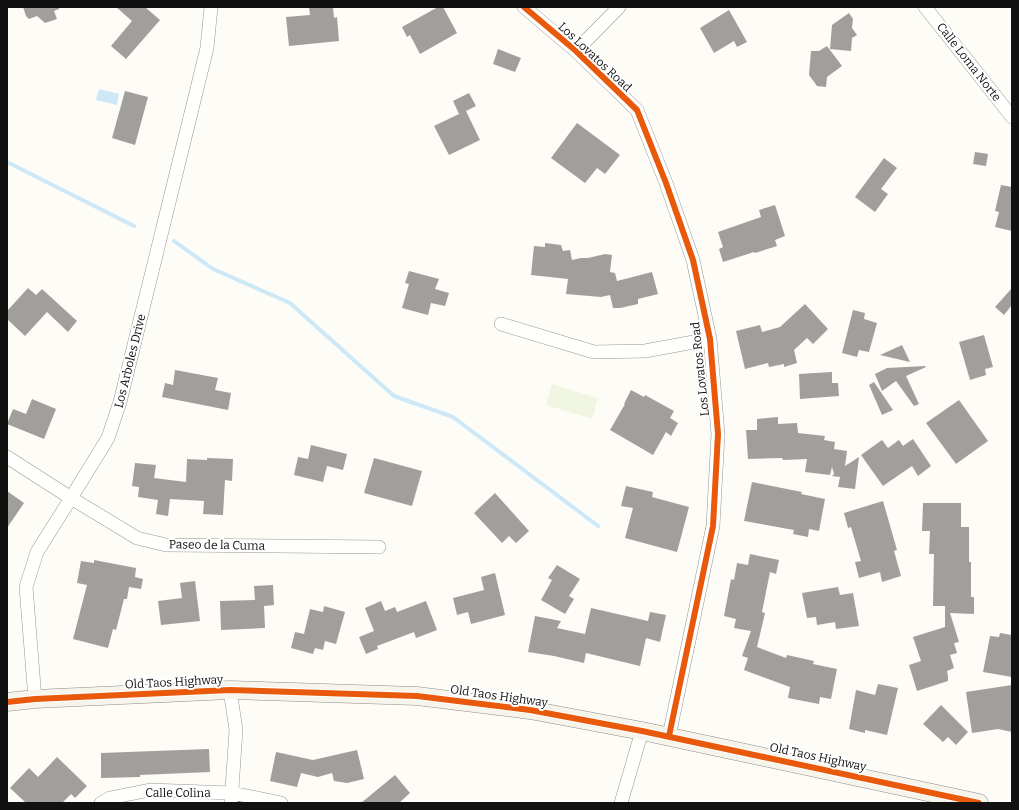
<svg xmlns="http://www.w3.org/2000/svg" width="1019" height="810" font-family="Bitter,serif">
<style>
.pitch{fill:#f0f6e1}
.water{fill:#cde8f7}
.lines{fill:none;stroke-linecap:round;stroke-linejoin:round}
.stream{stroke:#cde8f7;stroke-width:4}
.building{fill:#a19f9c}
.street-casing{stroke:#979795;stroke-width:14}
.secondary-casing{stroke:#8e8d8b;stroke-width:19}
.street{stroke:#fffffe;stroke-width:13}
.secondary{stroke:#f6f4eb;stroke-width:18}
.cycleway-casing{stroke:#fff;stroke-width:8}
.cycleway{stroke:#e8590c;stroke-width:6}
.labels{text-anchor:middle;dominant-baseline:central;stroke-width:4;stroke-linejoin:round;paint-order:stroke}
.street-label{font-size:12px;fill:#111;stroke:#fff}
</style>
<rect width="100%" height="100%" fill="#fdfcf7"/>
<path class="pitch" d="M552,384L598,398L592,419L546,405Z"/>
<path class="water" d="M99,89L119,94L117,105L96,100Z"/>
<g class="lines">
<path class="stream" d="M7,162L134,226
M174,241L213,269L290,303L394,396L453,417L598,526"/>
</g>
<path class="building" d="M23,7H59V9L54,11L57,19L45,23L37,16L29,19L26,16Z
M116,7H145L160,20L126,59L111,46L132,21Z
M309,7H333L334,18L337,17L339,41L289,46L286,17L310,15Z
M438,7H443L457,33L420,54L410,35L407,37L402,27Z
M729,10L747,42L737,47L734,41L714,53L700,28Z
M849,13L853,19L852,28L857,35L852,38L851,51L830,49L832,25Z
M827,46L842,66L827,77L826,87L817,86L809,75L811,51H819Z
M498,49L521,58L515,72L493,64Z
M125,91L148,97L135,145L112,138Z
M469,93L476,106L466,111L480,140L449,155L434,126L459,114L453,101Z
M577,123L620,155L605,174L597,168L585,183L551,158Z
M975,152L988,154L986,166L973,164Z
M884,158L897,168L881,189L888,194L875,212L855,197Z
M1001,185L1012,187V231L995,227L999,212L995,211Z
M775,205L785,236L775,240L777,246L755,253L754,252L723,262L719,249L723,247L718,232L761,217L759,210Z
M545,243L561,245L563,251L570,250L572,260L581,258H588L605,254L612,255L610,272L615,273L617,281L652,272L658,294L638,299V304L620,308H613L610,295L601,297L566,294L568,279L531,275L534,246L545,247Z
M409,271L439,279L435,289L449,293L445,306L431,303L428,315L402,308L409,284L405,283Z
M28,288L36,295L42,289L77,321L68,332L47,312L25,336L7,319V311Z
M1012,288V305L1004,315L995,307Z
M805,304L828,329L813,344L807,338L794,350L797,363L784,367V364L769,367L768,363L745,369L736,331L760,325L762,332L780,327Z
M853,310L865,313L864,319L877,323L869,352L859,350L857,357L842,353Z
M984,335L993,367L985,369L986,375L970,380L959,342Z
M902,345L910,362L880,355Z
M925,366L926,367L906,376L919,404L914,406L896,381L882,391L875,374L887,368Z
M175,370L218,378L215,390L231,393L228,410L162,397L165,383L173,385Z
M832,372V383H838L839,396L800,399L799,374Z
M874,382L893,410L882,415L869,385Z
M631,390L644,397L645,395L674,411L670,418L678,423L671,436L666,432L653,455L610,430L625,404H624Z
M32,399L56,409L44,439L7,424L13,409L26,414Z
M959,400L988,441L956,464L926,423Z
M778,417V424L797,423L798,433L825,436L824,440L835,442L834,449L847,451L845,466L859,457L855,489L838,487L840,477L832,476L834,474L832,467L830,475L805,472L807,459L783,460L782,458L748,459L746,430H757V419Z
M913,439L931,466L918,476L912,466L883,486L861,455L882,440L888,448L899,440L903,446Z
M311,445L347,454L343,470L327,466L323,482L294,475L298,457L308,459Z
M207,458L233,459L232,481L225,480L223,515L203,514L204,501L170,499L168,516L156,514L158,500L138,497L139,487L132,486L135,463L156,465L154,478L186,482L187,459L207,460Z
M374,458L422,471L412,506L364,493Z
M752,482L802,492L801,494L825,499L819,531L809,529L808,537L793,534L794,530L744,521Z
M626,486L653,492L652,497L689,507L677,552L625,538L633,508L621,506Z
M7,491L24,503L7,528Z
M495,493L529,531L516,543L509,536L502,543L474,513Z
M883,501L897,550L894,551L901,576L882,582L880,572L859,578L855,562L861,561L851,527L848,528L844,513Z
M923,503H961V527H969V562H971V597H974V614L950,613L959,642L954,643L957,653L950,655L954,668L947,671L948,676V681L917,691L909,665L921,661L913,637L945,627V606H933L934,554H929L930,531H922Z
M750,554L779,560L776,574L770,572L762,612L765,613L757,647L786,658L787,655L814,661L813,664L837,669L831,699L820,697L819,704L788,698L790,687L744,670L748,658L742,656L751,631L734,628L736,619L724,616L731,579L734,580L737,563L748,565Z
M94,560L136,568L135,577L143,579L141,589L129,587L127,599H124L116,630L113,629L108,648L73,639L87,585L77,583L81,561L94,563Z
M557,565L580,579L569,596L574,599L565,614L541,600L552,580L548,578Z
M495,573L505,615L471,624L468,612L457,615L453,598L484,590L481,577Z
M195,581L200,621L161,625L158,601L182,598L180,583Z
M273,585L274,605L264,606L265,628L221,630L220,601L255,600L254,586Z
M838,587L840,595L853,593L859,626L836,629L835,622L817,625L816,617L807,618L802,593Z
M381,601L385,611L395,607L397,612L426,601L437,630L416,638L414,632L377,646L378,649L366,654L359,637L374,631L365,608Z
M324,606L345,612L336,644L325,641L323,650L315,648L313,654L291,648L295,632L304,634L310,609L323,612Z
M591,608L648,621L650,612L666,615L660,642L646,638L640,666L586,653L584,663L554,656L528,652L535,616L561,621L557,628L585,634Z
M1000,633L1012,635V677L983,672L990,636L999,637Z
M878,684L898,688L887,735L865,730V733L849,729L856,690L875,695Z
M1012,685V732L998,729L972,733L966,692Z
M941,705L968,732L956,745L948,737L943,742L923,724Z
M209,749L210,772L140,775V777L101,778V753Z
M357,750L364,779L347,783L334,781L332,773L318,777L301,773L297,787L270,781L276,752L313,760Z
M57,757L87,786L75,798L71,794L62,803H26L10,788L29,768L38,777Z
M395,775L410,793L399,803H361Z"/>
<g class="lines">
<defs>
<path id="street" d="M524,7L576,51L637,110L666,183L693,260L710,339L718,434L713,526L669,736
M925,7L1012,117
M576,51L619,7
M501,324L594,352L645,351L710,339
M7,457L71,498L137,538L166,545L379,547
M230,690L236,730L231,803
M35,699L26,587L37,552L71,498L108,438L120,402L207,48L211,7
M101,803L110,798L150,790L232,793L281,803
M621,803L642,731"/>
<path id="secondary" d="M7,702L35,699L230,690L417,696L530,710L642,731L979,803"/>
</defs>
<use href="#street" class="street-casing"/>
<use href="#secondary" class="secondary-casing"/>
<use href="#street" class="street"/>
<use href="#secondary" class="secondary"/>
<defs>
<path id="cycleway" d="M524,7L576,51L637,110L666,183L693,260L710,339L718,434L713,526L669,736
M7,702L35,699L230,690L417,696L530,710L642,731L979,803"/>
</defs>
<use href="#cycleway" class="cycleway-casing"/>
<use href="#cycleway" class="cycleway"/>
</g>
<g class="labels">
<g class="street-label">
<text transform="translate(595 57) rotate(43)">Los Lovatos Road</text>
<text transform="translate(969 62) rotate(52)">Calle Loma Norte</text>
<text transform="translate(130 361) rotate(-76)">Los Arboles Drive</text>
<text transform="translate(700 369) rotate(-96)">Los Lovatos Road</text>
<text transform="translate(217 545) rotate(1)">Paseo de la Cuma</text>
<text transform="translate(174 682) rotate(-3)">Old Taos Highway</text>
<text transform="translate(499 696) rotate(8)">Old Taos Highway</text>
<text transform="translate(818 757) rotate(12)">Old Taos Highway</text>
<text x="178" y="793">Calle Colina</text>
</g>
</g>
<rect width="1019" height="810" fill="none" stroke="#111111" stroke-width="16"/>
</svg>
